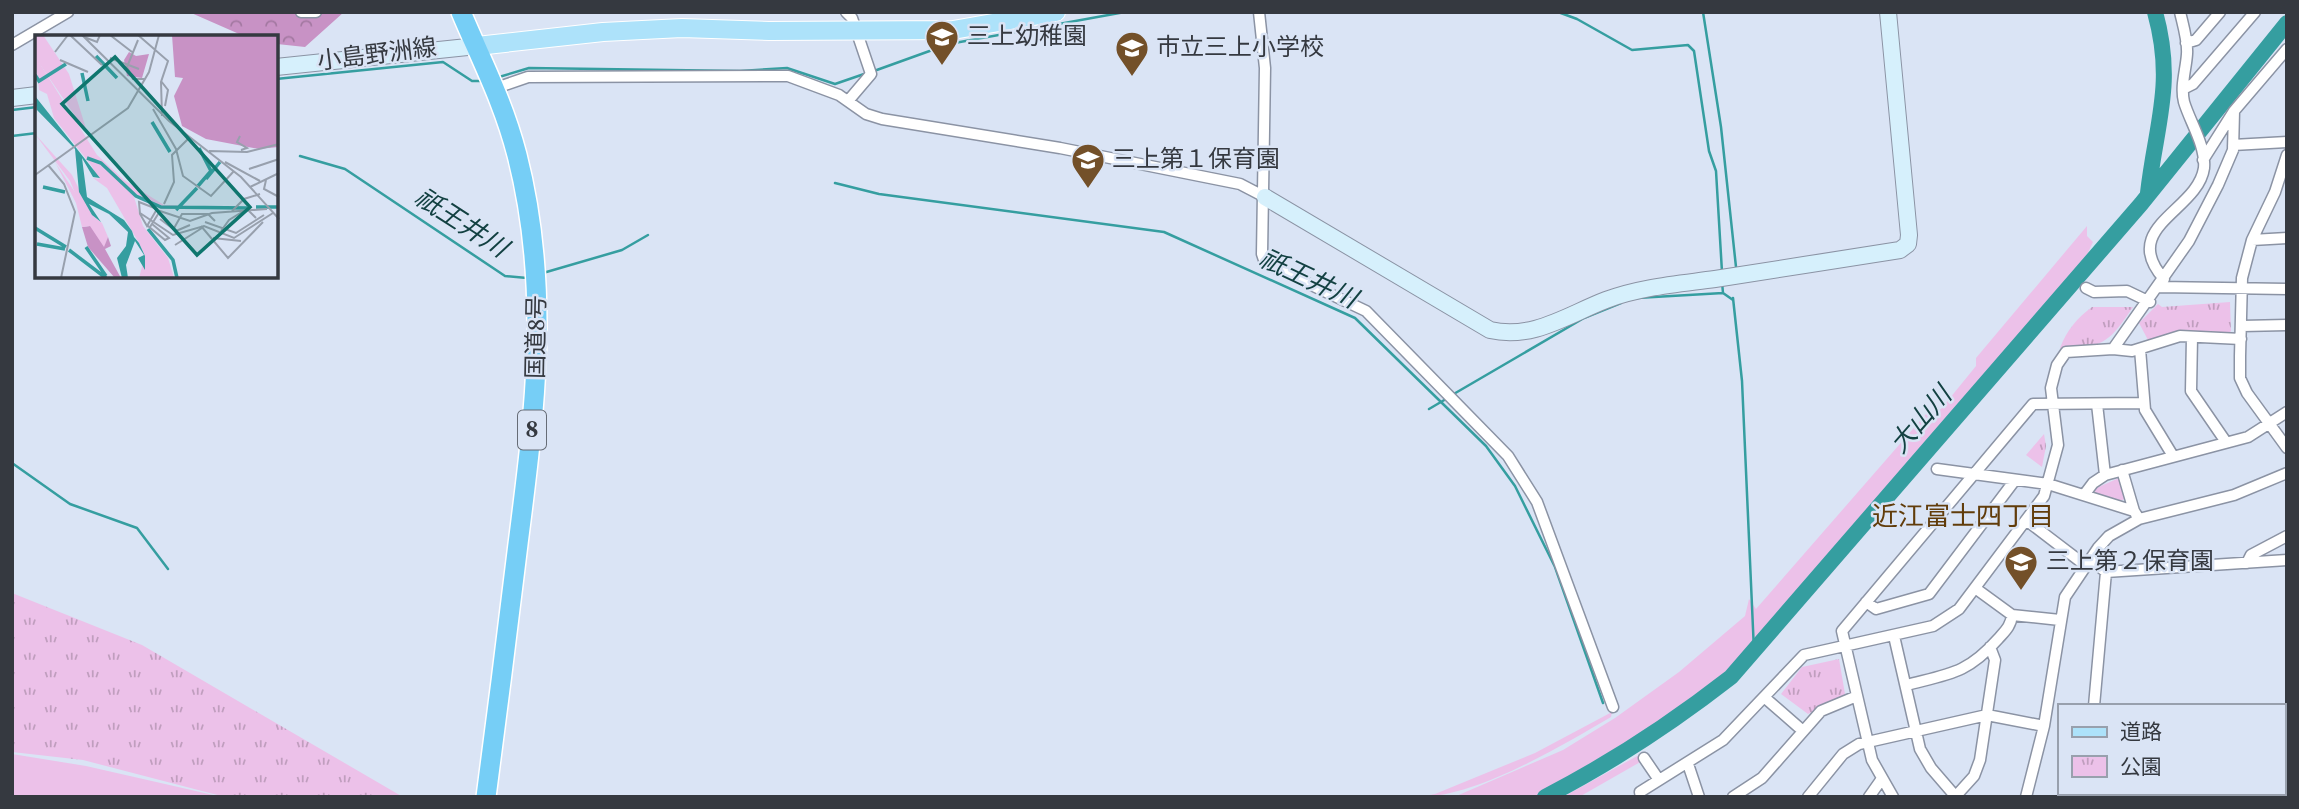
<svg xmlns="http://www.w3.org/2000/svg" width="2299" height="809" font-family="Spectral,'Noto Sans JP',serif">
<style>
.green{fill:#ecc1e9}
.forest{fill:url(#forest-crowns)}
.park{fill:url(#park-tufts)}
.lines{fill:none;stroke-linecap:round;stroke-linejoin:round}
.stream{stroke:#359ea0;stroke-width:2.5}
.river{stroke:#359ea0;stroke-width:16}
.street-casing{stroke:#8b93a4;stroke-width:13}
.secondary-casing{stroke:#8b93a4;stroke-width:18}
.primary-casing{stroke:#fff;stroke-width:20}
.highway-casing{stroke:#fff;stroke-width:22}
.street{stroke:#fff;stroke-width:10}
.secondary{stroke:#d6f0fc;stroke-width:16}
.primary{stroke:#ade2fa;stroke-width:18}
.highway{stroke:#76cef6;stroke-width:19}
.labels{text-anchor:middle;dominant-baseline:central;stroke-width:5;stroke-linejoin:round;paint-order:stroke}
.shield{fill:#dae4f5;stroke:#666c76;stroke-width:2}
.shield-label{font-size:23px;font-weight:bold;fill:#353940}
.poi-label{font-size:24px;fill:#353940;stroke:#dae4f5;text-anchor:start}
.street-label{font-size:24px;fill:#353940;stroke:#dae4f5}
.water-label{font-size:26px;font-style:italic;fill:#134142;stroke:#dae4f5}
.neighbourhood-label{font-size:26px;fill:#613c0a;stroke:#dae4f5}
.inset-river{fill:none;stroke:#359ea0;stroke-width:3.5}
.inset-road{fill:none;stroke:#98a0ad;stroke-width:2}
.view{fill:#0f766e;fill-opacity:0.15;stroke:#0f766e;stroke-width:3.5}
.inset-edge{fill:none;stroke:#353940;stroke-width:3.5}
</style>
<defs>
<pattern id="forest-crowns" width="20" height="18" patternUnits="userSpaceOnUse" patternTransform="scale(1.75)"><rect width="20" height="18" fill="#c892c5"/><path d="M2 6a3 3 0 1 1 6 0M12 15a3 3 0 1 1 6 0" fill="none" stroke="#a378a1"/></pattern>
<pattern id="park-tufts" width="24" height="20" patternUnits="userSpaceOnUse" patternTransform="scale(1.75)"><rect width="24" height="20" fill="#ecc1e9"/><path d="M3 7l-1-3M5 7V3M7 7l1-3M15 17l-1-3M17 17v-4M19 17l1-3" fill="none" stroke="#c09ebe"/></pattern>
</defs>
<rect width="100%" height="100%" fill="#dae4f5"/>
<path class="green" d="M2087,226V236L2093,242L2071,289L1830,575L1764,648L1663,732L1603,770L1550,797H1454L1563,750L1615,718L1679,672L1745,616L1749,599L1756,609L1926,414L1941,409L1976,366V358Z
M2119,478L2125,499L2119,501L2096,494L2094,489Z
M1612,712L1611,717C1561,746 1477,797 1419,797L1435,794L1535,753Z
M12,754L86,766L222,797H12Z
M1639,755L1642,761L1579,797H1563Z"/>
<path class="forest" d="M189,12H344L305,47L277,44L276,37H246Z"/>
<path class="park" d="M2230,302L2231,331L2225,337L2165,336L2148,340L2139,323L2158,304L2162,307Z
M2092,307H2133C2110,341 2104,349 2060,348C2067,330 2077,318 2092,307Z
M2044,434L2046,446L2042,467L2026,455Z
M12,593L142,645L403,797H225L83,760L12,752Z
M1839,659L1845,694L1808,714L1781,694L1802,667Z"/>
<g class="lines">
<path class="stream" d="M1155,12H1188
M1558,12L1577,19L1632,50L1688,45L1694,51L1709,151L1716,171L1722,272
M1703,12L1721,127L1736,267
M874,71L949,44L1125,12
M499,77L529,68L740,71L787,68L835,84L867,73
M276,79L443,62L472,81H482
M12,110L37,107
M12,136L37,133
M300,156L345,169L505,276L527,278
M835,183L879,194L1164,232L1355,318L1486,446L1515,486L1555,567L1603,703
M543,273L622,250L648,235
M1722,282L1723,293
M1637,298L1723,293L1733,300
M1733,298L1742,381L1754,651
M1452,395L1584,318L1621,303
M1429,409L1446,399
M12,463L70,504L137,528L168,569"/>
<path class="river" d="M2148,193C2156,123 2175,84 2155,12
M1545,797C1611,763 1672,723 1731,677L2141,204L2287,23"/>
<defs>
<path id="street" d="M301,12H316
M846,12L852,18L871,74L848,101
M1259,12L1265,68L1262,254L1265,263L1366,311L1508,456L1537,502L1613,707
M2186,43L2196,40L2220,12
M12,45L68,12
M496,88L528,77L788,76L839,95L866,114L882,119L1060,148L1240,184L1265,197
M2183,89L2193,84L2255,12
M2233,145L2287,142
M2287,155L2275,192L2252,240L2242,278L2240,356V378L2247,393L2287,448
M2203,160L2234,111
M2252,240L2287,238
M2164,279C2118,227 2198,211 2204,168C2206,146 2190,122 2184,102C2180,86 2186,70 2187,54C2188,41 2183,25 2180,12
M2159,287L2287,289
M2086,288L2094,292L2127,291L2150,302
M2242,326L2287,325
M2192,337L2191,391L2226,442
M2113,349L2132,351L2180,336L2241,339
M2140,349L2145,410L2173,456
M2097,404L2105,475
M1937,469L2048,484L2134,511L2139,519
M2122,470L2134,511
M2084,495L2093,483L2105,475L2248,437L2287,412
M2026,520L2085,565
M2090,559L2106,572L2287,560
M2247,563L2251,555L2287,536
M1975,588L2012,615L2060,620
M1866,602L1876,609L1929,594L2015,480
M1894,636L1920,749L1931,768L1956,797
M1906,685C1949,674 1967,674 1998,639C2005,631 2011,626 2012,615
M1764,697L1803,731
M2094,706L2106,572
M1644,758L1659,780
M1688,764L1699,797
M1641,797L1640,792L1723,740L1804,655L1933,626L1959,609L2044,496L2058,445L2051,388L2057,365L2066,352L2113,349L2189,241L2218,185L2233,150L2234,111L2287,49
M1733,797L1762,778L1821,711L1857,696
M1808,797L1843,754L1859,744L1987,715L2044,726
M1869,797L1881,780
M1893,797L1872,760L1842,631L2033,404L2144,403
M1955,797L1974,776L1980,760L1995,660L1990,647
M2026,797L2044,726L2065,597L2098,548L2109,536L2139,519L2234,495L2287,473
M2077,797L2078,793"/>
<path id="secondary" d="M276,67L477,46
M12,98L37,95
M1265,197L1490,330C1533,340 1567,315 1606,300C1640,287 1679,284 1715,279C1777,269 1838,260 1900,250L1908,244L1909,235L1888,12"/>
<path id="primary" d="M477,46L603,32L682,28L769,31L953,30L1056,12"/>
<path id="highway" d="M461,12C482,62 503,101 517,155C551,288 535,411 518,544C508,628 497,713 486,797"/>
</defs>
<use href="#street" class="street-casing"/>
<use href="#secondary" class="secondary-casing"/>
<use href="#primary" class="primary-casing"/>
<use href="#highway" class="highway-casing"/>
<use href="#street" class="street"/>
<use href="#secondary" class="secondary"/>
<use href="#primary" class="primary"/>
<use href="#highway" class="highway"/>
</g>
<defs>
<symbol id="school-pin" viewBox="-11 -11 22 30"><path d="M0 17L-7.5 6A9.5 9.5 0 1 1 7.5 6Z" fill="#735029" stroke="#dae4f5"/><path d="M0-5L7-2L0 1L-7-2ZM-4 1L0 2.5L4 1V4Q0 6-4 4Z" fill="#fff"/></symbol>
</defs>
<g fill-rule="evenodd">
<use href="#school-pin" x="923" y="18" width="38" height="52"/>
<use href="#school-pin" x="1113" y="29" width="38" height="52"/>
<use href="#school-pin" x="1069" y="141" width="38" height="52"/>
<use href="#school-pin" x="2002" y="543" width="38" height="52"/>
</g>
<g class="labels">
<rect class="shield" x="518" y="410.5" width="28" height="39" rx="5"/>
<g class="shield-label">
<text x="532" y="430">8</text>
</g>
<g class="poi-label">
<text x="967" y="37">三上幼稚園</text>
<text x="1156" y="48">市立三上小学校</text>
<text x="1112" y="160">三上第１保育園</text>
<text x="2046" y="562">三上第２保育園</text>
</g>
<g class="street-label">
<text transform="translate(377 55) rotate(-7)">小島野洲線</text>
<text transform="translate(537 337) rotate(-89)">国道8号</text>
</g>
<g class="water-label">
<text transform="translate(461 223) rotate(33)">祇王井川</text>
<text transform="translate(1308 279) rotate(25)">祇王井川</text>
<text transform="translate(1921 420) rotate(-49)">大山川</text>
</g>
<g class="neighbourhood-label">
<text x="1963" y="517">近江富士四丁目</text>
</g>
</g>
<g transform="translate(35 35)">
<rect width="243" height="243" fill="#dae4f5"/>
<path d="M0,21L62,120L89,145L129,170L188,172L127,174L99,162L108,191L133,223L139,243H104L110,221L104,208L72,153L58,143L64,144L56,130L19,83L12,59L4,55ZM0,99L37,140L57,180L67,188L73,202L69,213L56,196L35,146Z" fill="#ecc1e9"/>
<path d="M137,0H243V112L224,114L171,104L147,91L139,61L148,43L140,42ZM94,17L101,21L114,19L107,43L92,41L89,25ZM55,191L69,212L73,202L76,211L70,214L86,243L79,242L53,212L47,192Z" fill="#c892c5"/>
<path d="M0,0H8L34,39L53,100L0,22ZM20,127L49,171L55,191L47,192L41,168Z" fill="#ecc1e9"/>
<path d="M0,61L65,143L58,142L47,123L52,162L89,185L97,196L99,202L104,208L110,221V235L103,223L109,220L100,206L91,230L93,243H87L82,223L91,211L93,197L74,179L54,169L66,187L57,180L44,157L40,114L2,75V79Z" fill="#359ea0"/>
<path class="inset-river" d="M61,21L82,43M47,38L53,66M0,40L4,46L31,29M117,87L135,117M52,123L66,128L101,161L126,172L212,173M171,144L185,127M163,151L176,136L164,113M8,152L30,157M221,172H244M141,175L162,153M0,193L31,212M113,194L138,225L142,243M2,209L30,214M51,212L71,241M34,215L71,243"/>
<path class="inset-road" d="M35,0L67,30M47,0L134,86L206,142L244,184M75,0L97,17M103,0L133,26L126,47L127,81M49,2L62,7L65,0M103,5L92,32L98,44H110M20,17L33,0M75,23L104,34M25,25L53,37M126,46L133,55L130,71M118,74L141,114L148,141L176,161L199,136M205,101L202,107L212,113L206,115M174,116L212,117L244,109M190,127L225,146M13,130L29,149L40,177L26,243M214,134L244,124M0,140L93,73L114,37L124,0M231,145L229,154L244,162M215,152L244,138M104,167L122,174L112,191L105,179ZM129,169L139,147L137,120L155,102M197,176L209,164L225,159M105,178L138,200L169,191L199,203L238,178M125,184L141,196L155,190M170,187L201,198L229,180M113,191L130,205L134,203L117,189M166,191L193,223L228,187M115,192L125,176L155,186L177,178L232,174M138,195L147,179H173L180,186M186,196L194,185L212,174L221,183M178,203L206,206M140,210L167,193"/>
<path class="view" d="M80,22L215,172L162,220L27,69Z"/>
<rect width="243" height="243" class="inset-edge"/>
</g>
<rect width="2299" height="809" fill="none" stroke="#353940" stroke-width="28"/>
<rect x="2058" y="704" width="228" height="91" fill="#dae4f5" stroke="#98a0ad" stroke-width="2"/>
<rect x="2072" y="727" width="35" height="10" fill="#ade2fa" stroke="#98a0ad" stroke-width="2"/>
<text x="2120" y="739" font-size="21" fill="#353940">道路</text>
<rect x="2072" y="756" width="35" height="21" fill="url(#park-tufts)" stroke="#98a0ad" stroke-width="2"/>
<text x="2120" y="774" font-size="21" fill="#353940">公園</text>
</svg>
